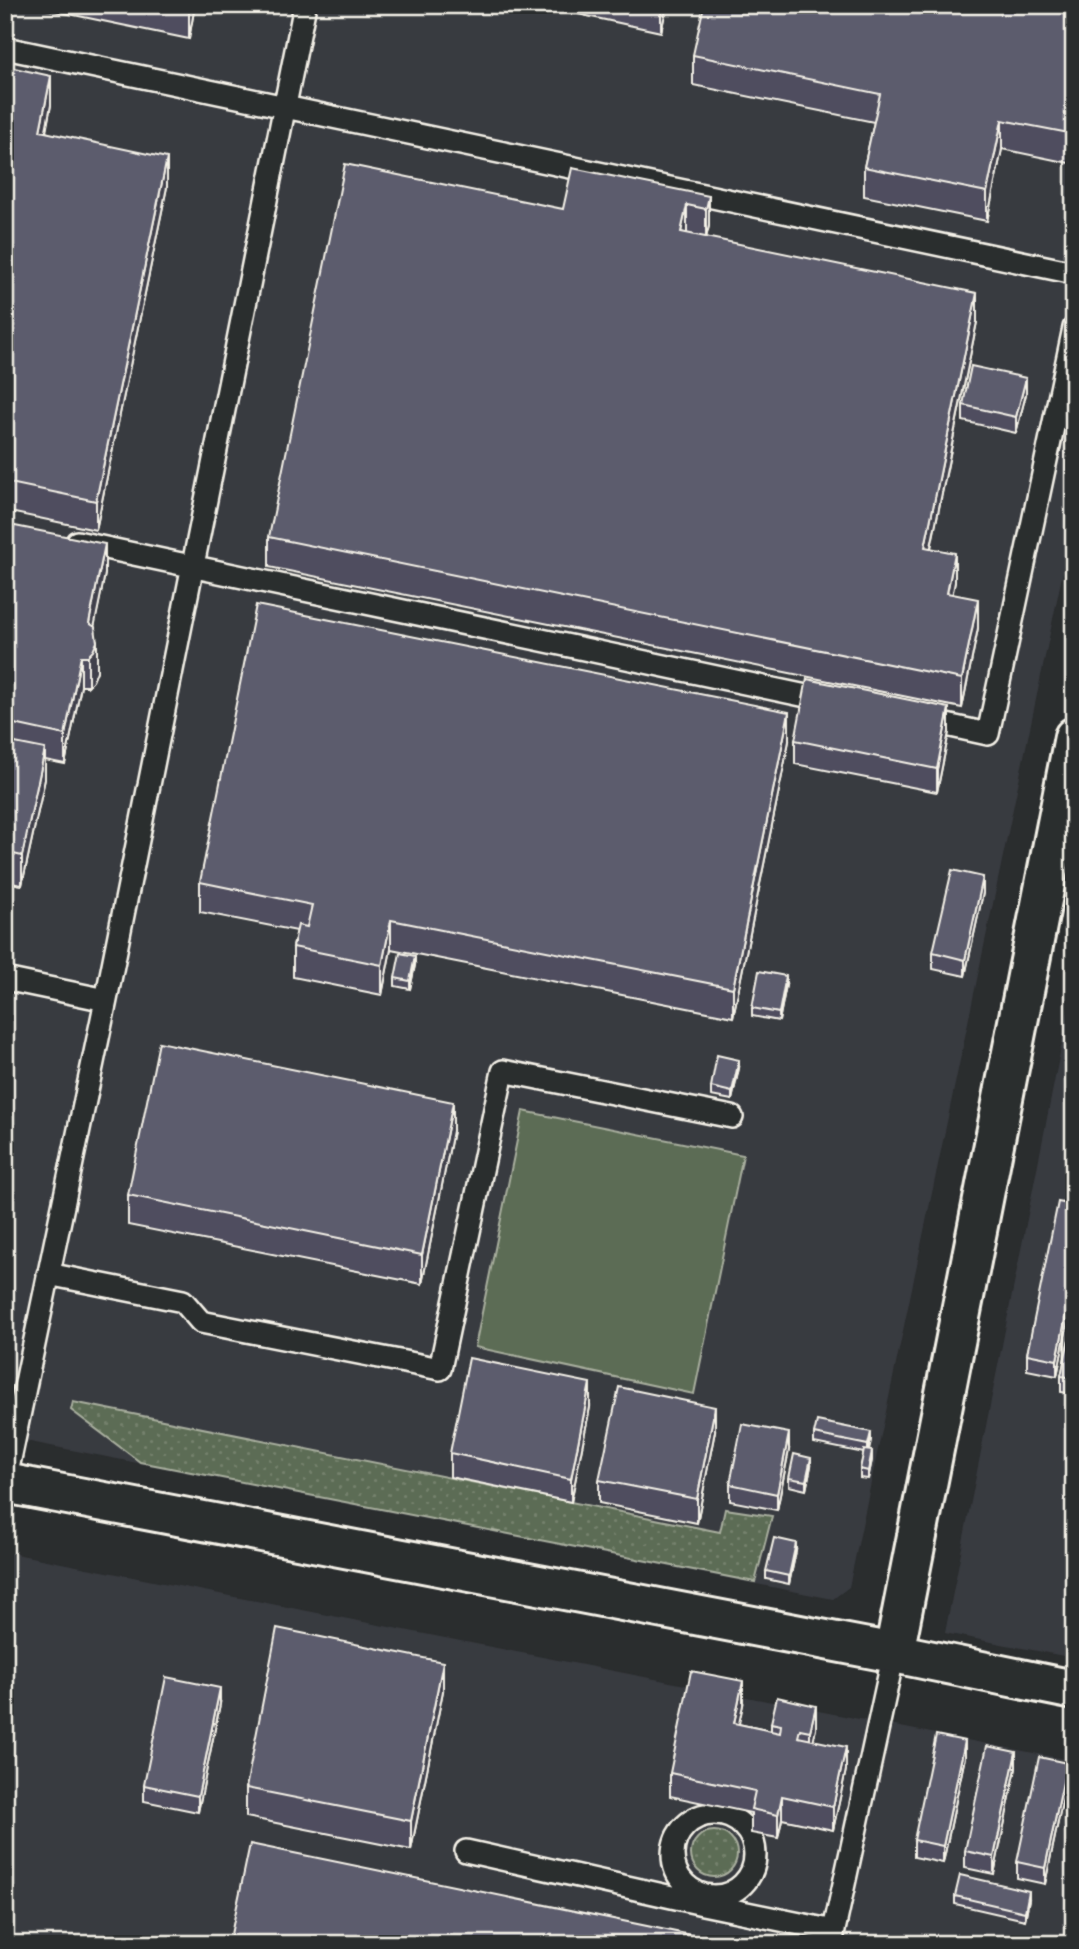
<svg xmlns="http://www.w3.org/2000/svg" width="1079" height="1949" font-family="'Playpen Sans',sans-serif">
<style>
.built{fill:#393b41}
.grass{fill:url(#grass-dots);stroke:#a8ae9e;stroke-width:2}
.pitch{fill:#5c6c54;stroke:#a8ae9e;stroke-width:2}
.lines{fill:none;stroke-linecap:round;stroke-linejoin:round}
.service-casing{stroke:#f4f1e8;stroke-width:26}
.tertiary-casing{stroke:#f4f1e8;stroke-width:44}
.service{stroke:#2a2d2e;stroke-width:21}
.tertiary{stroke:#2a2d2e;stroke-width:38}
.wall{fill:#4f4e5e;stroke:#f4f1e8;stroke-width:2}
.shaded-wall{fill:#40404c;stroke:#f4f1e8;stroke-width:2}
.building{fill:#5c5b6d;stroke:#f4f1e8;stroke-width:2}
</style>
<defs>
<pattern id="grass-dots" width="8" height="8" patternUnits="userSpaceOnUse" patternTransform="scale(1.75)"><rect width="8" height="8" fill="#5c6c54"/><path d="M2 2h.1M6 6h.1" fill="none" stroke="#74816d" stroke-width="1.8" stroke-linecap="round"/></pattern>
</defs>
<rect width="100%" height="100%" fill="#2a2d2e"/>
<filter id="ink" filterUnits="userSpaceOnUse"><feTurbulence type="fractalNoise" baseFrequency=".0143" numOctaves="2"/><feDisplacementMap in="SourceGraphic" scale="14" xChannelSelector="R" yChannelSelector="G"/><feConvolveMatrix kernelMatrix="1 2 1 2 8 2 1 2 1" color-interpolation-filters="sRGB"/></filter>
<g filter="url(#ink)">
<path class="built" d="M5,5H1074V519L849,1587L833,1599L5,1437Z
M1074,982V1658L945,1633Z
M5,1552L1074,1761V1944H5Z"/>
<path class="grass" d="M73,1402L720,1532L725,1509L772,1516L755,1582L140,1462L71,1410Z
M691 1854a23 23 0 1 1 46 0a23 23 0 1 1-46 0Z"/>
<path class="pitch" d="M523,1111L743,1155L694,1394L475,1347Z"/>
<g class="lines">
<defs>
<path id="service" d="M5,48L1074,273
M77,542L830,701
M923,720L988,734L1074,328
M5,979L106,1000
M48,1274L183,1301L201,1322L440,1369L503,1071L732,1117
M5,1483L106,1000L305,5
M673 1855a41 41 0 1 1 82 0a41 41 0 1 1-82 0Z
M466,1851L703,1904L834,1931
M831,1944L894,1653"/>
<path id="tertiary" d="M5,1483L894,1653L1074,1690
M894,1653L1074,737"/>
</defs>
<use href="#service" class="service-casing"/>
<use href="#tertiary" class="tertiary-casing"/>
<use href="#service" class="service"/>
<use href="#tertiary" class="tertiary"/>
</g>
<path class="wall" d="M26,5H195L189,39Z
M536,5H667L661,32Z
M1074,5V164L1002,149L987,221L864,196V167L874,122L693,85V55Z
M5,66L51,105L46,132L167,187L96,530L5,511Z
M709,196V226L706,237L977,322L931,548L955,582L952,594L978,628L962,708L269,567V537L563,209Z
M1026,394L1016,433L963,421V405Z
M5,524L105,574L94,626L97,671L93,681L88,686H81L65,764L45,760V779L22,885L5,882Z
M949,732L937,792L795,764V740Z
M789,741L733,1017L391,949L382,995L293,977V947L297,931L200,912V882Z
M983,893L965,976L933,969V952Z
M415,965L410,989L395,986V978Z
M786,985L779,1021L752,1016V1008Z
M739,1068L732,1100L711,1096V1087Z
M453,1131L422,1284L128,1225V1195Z
M1074,1185V1292L1057,1376L1027,1370V1354L1066,1204V1199Z
M1074,1316V1394L1061,1392V1376Z
M590,1407L571,1502L450,1477V1453Z
M715,1431L697,1523L599,1503V1480Z
M814,1434L871,1440L869,1451L872,1460L868,1479L860,1478V1469L864,1453L814,1443Z
M789,1450L777,1510L730,1501V1484Z
M811,1466L806,1490L789,1486V1478Z
M796,1551L789,1584L766,1579V1571Z
M443,1691L411,1850L246,1817V1788Z
M220,1704L198,1812L144,1801V1785Z
M743,1705L738,1724L771,1731V1723L816,1729L813,1740L846,1770L833,1830L782,1819L778,1838L751,1833V1813L670,1796V1773Z
M965,1757L943,1863L914,1857V1840Z
M1016,1768L994,1874L965,1868V1851Z
M1067,1779L1045,1884L1017,1878V1862Z
M955,1896L1029,1899L1025,1920L955,1904Z"/>
<path class="shaded-wall" d="M189,5H195L189,39Z
M662,5H667L661,32V8Z
M51,76V105L40,160V131Z
M1002,120V149L987,221V192Z
M167,158V187L96,530V501Z
M709,196V226L706,238V209Z
M687,205V234L681,232Z
M977,293V322L925,576V547Z
M1026,378V394L1016,433V417Z
M105,544V574L89,653V623Z
M955,553V582L947,622V593Z
M978,599V628L962,708V679Z
M97,642V671L93,681L88,686V656Z
M81,656V686L65,764V735Z
M949,708V732L937,792V769Z
M789,712V741L733,1017V988Z
M45,749V779L22,885V856Z
M983,877V893L965,976V960Z
M391,920V949L382,995V965Z
M415,956V965L410,989V981Z
M786,976V985L779,1021V1013Z
M739,1060V1068L732,1100V1092Z
M453,1102V1131L422,1284V1255Z
M1074,1276V1292L1057,1376V1360Z
M590,1383V1407L571,1502V1479Z
M715,1407V1431L697,1523V1499Z
M871,1432V1440L868,1454V1445Z
M789,1433V1450L777,1510V1494Z
M872,1451V1460L868,1479V1471Z
M811,1458V1466L806,1490V1481Z
M796,1543V1551L789,1584V1576Z
M443,1662V1691L411,1850V1821Z
M743,1681V1705L734,1747V1723Z
M220,1688V1704L198,1812V1796Z
M816,1706V1729L810,1754V1731Z
M965,1741V1757L943,1863V1846Z
M846,1747V1770L833,1830V1807Z
M1016,1752V1768L994,1874V1857Z
M1067,1763V1779L1045,1884V1868Z
M782,1796V1819L778,1838V1815Z
M1029,1891V1899L1025,1920V1912Z"/>
<path class="building" d="M168,5H189V10Z
M646,5H662L661,8Z
M704,5H1074V134L1002,120L987,192L864,167L880,94L693,55Z
M5,66L51,76L40,131L167,158L96,501L5,482Z
M345,164L563,209L572,168L709,196L706,209L687,205L681,232L977,293L925,547L955,553L947,593L978,599L962,679L269,537Z
M971,366L1026,378L1016,417L963,405Z
M5,524L105,544L89,623L95,627L97,642L93,651L88,656H81L65,735L5,722Z
M256,605L789,712L733,988L391,920L382,965L293,947L298,925L307,927L312,905L200,882Z
M807,679L949,708L937,769L795,740Z
M5,741L45,749L22,856L5,852Z
M952,870L983,877L965,960L933,952Z
M400,953L415,956L410,981L395,978Z
M759,971L786,976L779,1013L752,1008Z
M159,1042L453,1102L422,1255L128,1195Z
M717,1055L739,1060L732,1092L711,1087Z
M1069,1184L1074,1185V1201L1066,1199Z
M1058,1202L1074,1205V1276L1057,1360L1027,1354Z
M1074,1316V1378L1061,1376Z
M469,1358L590,1383L571,1479L450,1453Z
M619,1387L715,1407L697,1499L599,1480Z
M817,1421L871,1432L868,1445L814,1434Z
M742,1424L789,1433L777,1494L730,1484Z
M864,1450L872,1451L868,1471L860,1469Z
M794,1454L811,1458L806,1481L789,1478Z
M774,1538L796,1543L789,1576L766,1571Z
M277,1628L443,1662L411,1821L246,1788Z
M691,1671L743,1681L734,1723L780,1733L781,1725L771,1723L777,1697L816,1706L810,1731L800,1729L798,1737L846,1747L833,1807L782,1796L778,1815L751,1809L755,1791L670,1773Z
M166,1677L220,1688L198,1796L144,1785Z
M936,1735L965,1741L943,1846L914,1840Z
M987,1746L1016,1752L994,1857L965,1851Z
M1039,1757L1067,1763L1045,1868L1017,1862Z
M250,1844L710,1939L709,1944H229Z
M960,1875L1029,1891L1025,1912L955,1896Z"/>
</g>
<rect width="1079" height="1949" fill="none" stroke="#2a2d2e" stroke-width="28"/>
<rect x="14" y="14" width="1051" height="1921" fill="none" stroke="#f4f1e8" stroke-width="2.5" filter="url(#ink)"/>
</svg>
